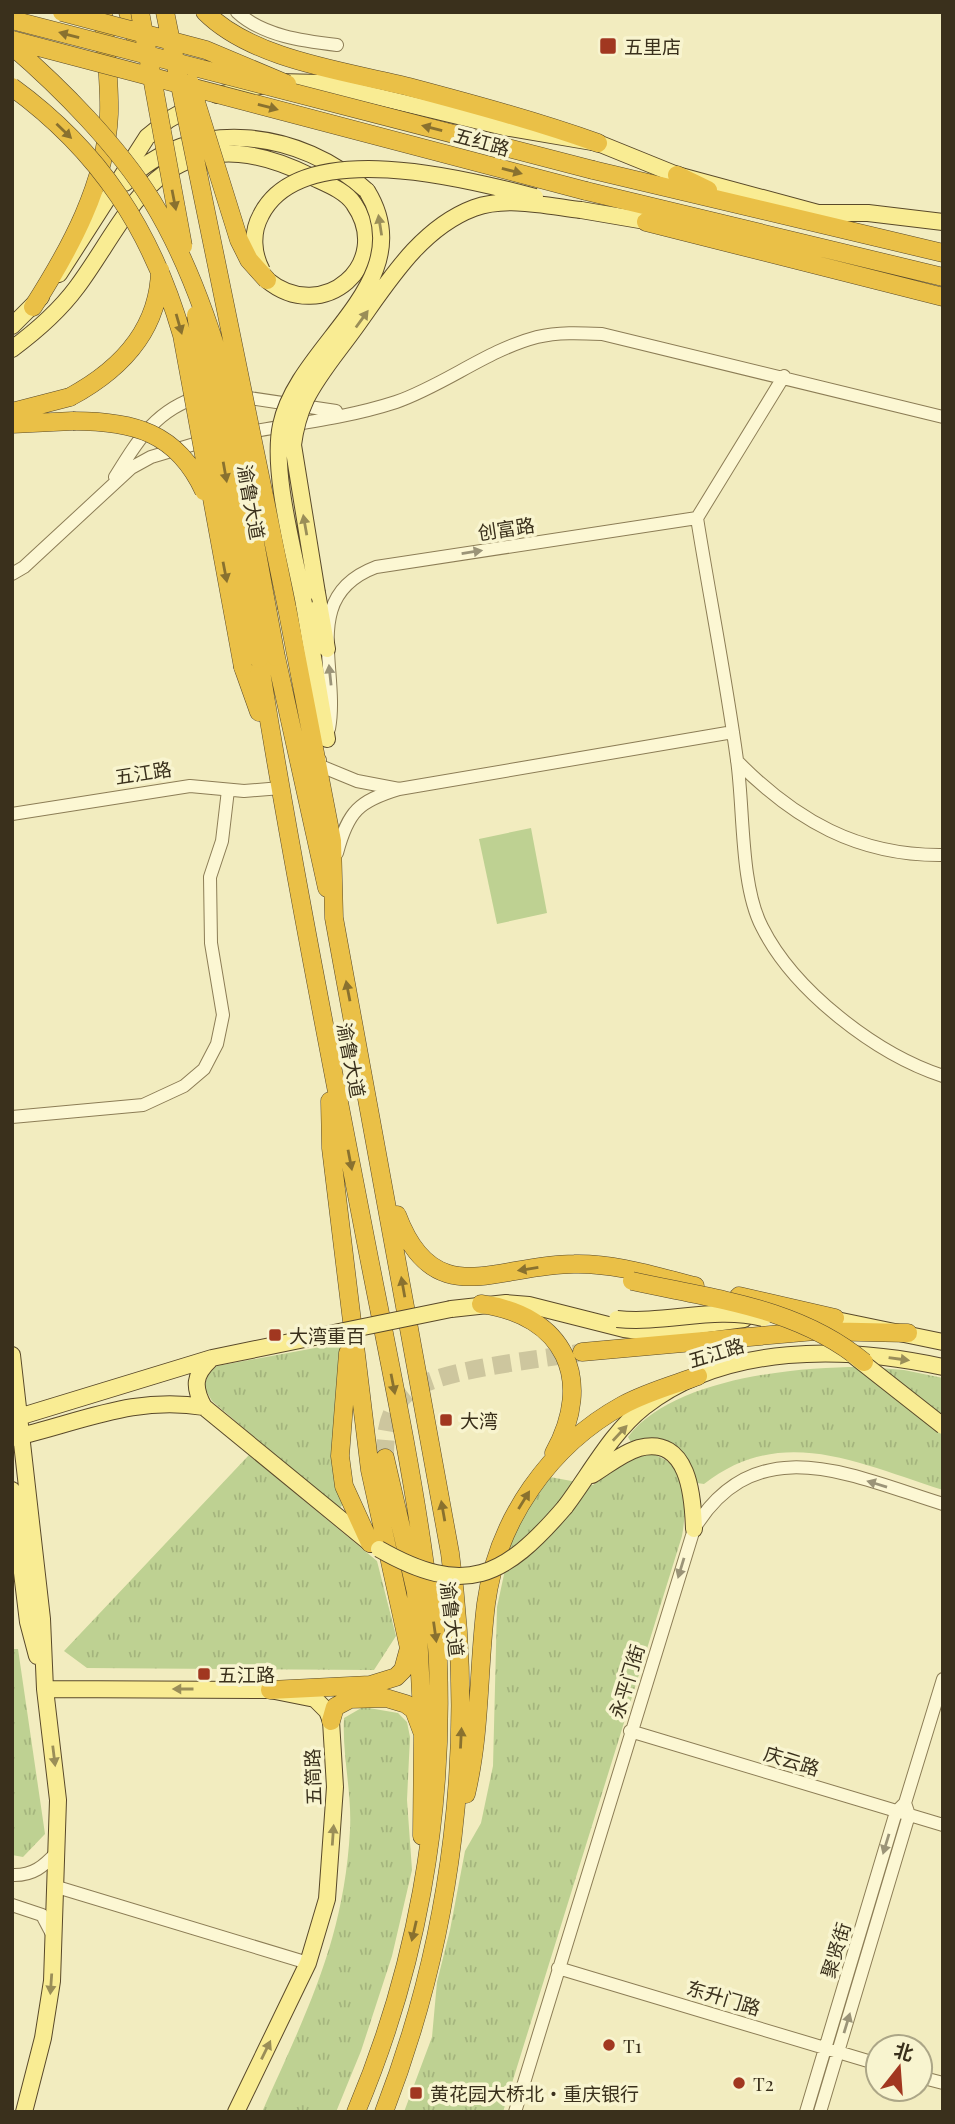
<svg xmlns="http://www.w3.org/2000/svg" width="955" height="2124" font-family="'Playfair Display','Noto Sans SC',serif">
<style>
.grass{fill:#bed192}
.park{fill:url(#park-tufts)}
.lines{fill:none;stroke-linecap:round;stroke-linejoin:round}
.highway-tunnel{stroke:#cdc69e;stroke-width:18;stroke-dasharray:18 9;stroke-linecap:butt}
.minor-casing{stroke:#8c7d56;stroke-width:14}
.major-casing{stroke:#59492a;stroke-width:18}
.highway-casing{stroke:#59492a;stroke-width:19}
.minor{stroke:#fcf7d3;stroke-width:12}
.major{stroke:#f9ec93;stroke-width:16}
.highway{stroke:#eac047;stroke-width:18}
.major-bridge-casing{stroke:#59492a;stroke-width:18;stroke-linecap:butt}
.highway-bridge-casing{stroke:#59492a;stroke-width:19;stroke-linecap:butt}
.major-bridge{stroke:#f9ec93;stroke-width:16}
.highway-bridge{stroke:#eac047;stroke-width:18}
.oneway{fill:#89712f}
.oneway2{fill:#9a8e58}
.oneway3{fill:#9b9478}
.poi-dot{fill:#a13720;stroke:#f8f4cf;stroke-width:2.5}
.labels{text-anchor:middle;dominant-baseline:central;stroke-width:7;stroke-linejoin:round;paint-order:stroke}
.poi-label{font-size:19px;fill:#3a301c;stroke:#f8f4cf;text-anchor:start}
.street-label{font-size:19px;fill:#3a301c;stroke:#f8f4cf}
</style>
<defs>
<pattern id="park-tufts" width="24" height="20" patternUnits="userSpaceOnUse" patternTransform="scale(1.75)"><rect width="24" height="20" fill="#bed192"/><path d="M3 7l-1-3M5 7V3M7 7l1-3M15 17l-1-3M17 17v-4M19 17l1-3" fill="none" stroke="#a4b47d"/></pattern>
</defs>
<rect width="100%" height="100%" fill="#f2ecbf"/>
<path class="grass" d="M531,828L547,913L497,924L479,839Z"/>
<path class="park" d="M342,1343L333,1458L343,1504L339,1509L212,1401L204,1387L209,1373L217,1366Z
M867,1367L904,1370L943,1378V1490C860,1464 782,1423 704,1484L697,1483L686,1463L632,1444L628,1437C672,1378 799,1366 867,1367Z
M646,1453C688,1459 688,1502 682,1536L503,2112H404L432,2037L437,1982L450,1930L465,1851L481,1823L493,1766L497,1607L509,1551L515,1529L550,1477L593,1485L622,1463Z
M249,1455L377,1561L396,1636L374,1670L87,1668L64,1651Z
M12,1649H18L45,1834L23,1857L12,1855Z
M363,1707L398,1713L407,1722L410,1737L407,1800L412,1870L392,1956L361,2051L336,2112H262C306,2013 344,1941 350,1830C352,1792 342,1755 344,1718Z"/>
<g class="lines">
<path class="highway-tunnel" d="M385,1458C385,1434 387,1411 406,1394C435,1369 538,1360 578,1353"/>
<defs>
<path id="minor" d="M237,12C263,36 303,41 337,45
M236,396L336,411
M243,433C294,424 347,418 396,402C445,385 487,350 537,337C558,332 580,333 602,334L943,417
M115,477C138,440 156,409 201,396
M697,518C710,599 726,679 737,760C744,808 740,885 762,927C794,991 876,1054 943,1076
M12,574L24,567L131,468L151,457L208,440
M329,729C340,669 299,596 376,567L697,518L784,376
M320,760L318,765L357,781L399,789C359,801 348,811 337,853
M737,761C795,820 858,856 943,855
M399,789L733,732
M12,814L190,786L244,791L281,788
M12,1117L143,1105L184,1086L204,1069L217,1044L223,1015L211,943L210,877L222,841L228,790
M630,1731L943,1825
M905,1803L943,1679
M12,1875C33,1876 44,1866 57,1852
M57,1887L308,1963
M12,1905L42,1915L53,1936
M558,1968L878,2064
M920,2077L943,2083
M515,2112L694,1529C756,1427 852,1476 943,1504
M806,2112L896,1812L905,1803L909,1815L820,2112"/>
<path id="major" d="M217,95L279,82L320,83L504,127L598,143L677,175L818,213H868L943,222
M125,183C191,114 302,130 367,191
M581,210L657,223
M59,274L147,137L168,120L196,104
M12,326L41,297
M12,349C35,332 60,310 77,287C122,227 148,147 239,154C263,156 288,165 310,176C324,183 345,190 354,204C395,263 323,326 267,280
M317,593L327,649
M304,604L327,739
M451,1309L506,1303L529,1305L624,1329L646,1332L744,1319
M822,1317L943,1342
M12,1355L42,1619L45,1689L58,1800L52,1981L43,2038L24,2112
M204,1407C193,1387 194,1375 210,1360
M12,1419L212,1358L334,1333
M12,1438C79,1423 134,1395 204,1407L371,1544
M592,1475C607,1466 622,1453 639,1448C689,1435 693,1497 694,1529
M12,1490L28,1622L37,1656
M565,1507C590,1474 611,1433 644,1407C726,1343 846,1346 943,1367
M45,1689L270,1690L315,1699L327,1711L331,1721L335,1787L327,1899L308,1963L236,2112"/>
<path id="highway" d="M128,12L137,42
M205,12C253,60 345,71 409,87C473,104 536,121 598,143
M593,170L943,253
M677,175L708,190
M586,191L943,277
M646,222L943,297
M33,307C70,249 106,184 109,114C110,81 105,46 103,12
M12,412L70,397
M12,424L73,421
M287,608L332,841L334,918L450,1553C476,1743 453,1933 384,2112
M276,657L327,888
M259,659C290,853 328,1045 365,1237C386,1346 410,1456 425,1566C430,1598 437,1630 438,1662C444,1816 416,1970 356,2112
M243,667L259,712
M397,1215C434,1314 497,1264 574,1264C615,1263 655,1276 695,1286
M739,1296L835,1318
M481,1304C564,1315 595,1379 554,1453
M582,1352L815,1331L908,1333
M348,1353L340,1456L344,1486L370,1543
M385,1458L416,1592L423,1734
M270,1690L370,1685L396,1677L403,1670L409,1648L370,1470L331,1148L330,1101
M331,1721L335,1707L350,1699L386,1698L406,1704L414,1710L423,1734L422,1836
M466,1794C481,1731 478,1668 486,1604C497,1520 550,1445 623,1405C647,1392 673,1385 698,1376"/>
</defs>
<use href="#minor" class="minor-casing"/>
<use href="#major" class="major-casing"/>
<use href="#highway" class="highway-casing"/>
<use href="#minor" class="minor"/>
<use href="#major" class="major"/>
<use href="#highway" class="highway"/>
<defs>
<path id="major-bridge" d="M262,271C253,254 251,233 261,215C301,136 468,179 535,197
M317,593L293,445C295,429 299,414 306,399C318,375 336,354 352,332C385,287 418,229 474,208C507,196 548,206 581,210
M304,604C295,555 271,472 281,425C298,343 423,282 367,191
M617,1319C667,1324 714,1306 763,1318
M334,1333L451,1309
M854,1356L943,1426
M379,1549C465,1598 504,1578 565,1507"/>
<path id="highway-bridge" d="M62,12L206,50L287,84
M140,12L183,246
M165,12L287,608
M12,20L593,170
M12,40L586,191
M12,46C61,88 118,146 152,201C185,255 208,318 225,379L276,657
M190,83L239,240L249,260L267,280
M12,87C100,151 152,231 182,335L243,667
M196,315L259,659
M70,397C120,370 159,331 160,270
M73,421C133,421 177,432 204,491
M632,1281C713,1299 798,1307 864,1362"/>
</defs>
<use href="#major-bridge" class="major-bridge-casing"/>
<use href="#highway-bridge" class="highway-bridge-casing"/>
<use href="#major-bridge" class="major-bridge"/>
<use href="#highway-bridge" class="highway-bridge"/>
</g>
<defs><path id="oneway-solid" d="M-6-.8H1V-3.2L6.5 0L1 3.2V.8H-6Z" transform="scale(1.75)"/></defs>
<g class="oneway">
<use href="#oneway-solid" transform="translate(69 35) rotate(-165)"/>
<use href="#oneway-solid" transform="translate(268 107) rotate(15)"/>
<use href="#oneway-solid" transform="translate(432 128) rotate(-166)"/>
<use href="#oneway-solid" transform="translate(64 131) rotate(44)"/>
<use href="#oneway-solid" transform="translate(512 171) rotate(15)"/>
<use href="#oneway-solid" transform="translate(174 200) rotate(79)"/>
<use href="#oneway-solid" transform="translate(179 324) rotate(74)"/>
<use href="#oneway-solid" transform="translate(225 472) rotate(80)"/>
<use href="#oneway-solid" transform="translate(225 572) rotate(79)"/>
<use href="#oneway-solid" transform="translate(348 991) rotate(-101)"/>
<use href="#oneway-solid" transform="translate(350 1160) rotate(79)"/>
<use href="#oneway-solid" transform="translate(528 1269) rotate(171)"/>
<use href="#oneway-solid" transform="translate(403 1287) rotate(-100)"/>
<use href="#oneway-solid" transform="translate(393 1384) rotate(79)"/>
<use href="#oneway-solid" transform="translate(524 1500) rotate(-58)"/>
<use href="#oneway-solid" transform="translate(443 1511) rotate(-100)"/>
<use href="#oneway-solid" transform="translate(435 1632) rotate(82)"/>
<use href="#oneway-solid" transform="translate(461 1738) rotate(-87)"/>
<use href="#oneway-solid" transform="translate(414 1931) rotate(103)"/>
</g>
<g class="oneway2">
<use href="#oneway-solid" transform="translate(380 225) rotate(-99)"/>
<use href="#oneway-solid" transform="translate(362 319) rotate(-54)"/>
<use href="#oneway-solid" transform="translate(305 525) rotate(-100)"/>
<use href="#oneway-solid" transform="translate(899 1359) rotate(8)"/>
<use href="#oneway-solid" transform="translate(620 1433) rotate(-47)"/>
<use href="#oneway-solid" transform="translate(183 1689) rotate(-180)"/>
<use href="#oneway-solid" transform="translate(54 1756) rotate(83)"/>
<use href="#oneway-solid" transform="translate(333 1835) rotate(-86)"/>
<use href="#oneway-solid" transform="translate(51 1984) rotate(94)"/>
<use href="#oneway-solid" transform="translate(266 2050) rotate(-64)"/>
</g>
<g class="oneway3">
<use href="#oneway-solid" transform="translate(472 552) rotate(-9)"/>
<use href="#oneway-solid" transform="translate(330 675) rotate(-96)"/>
<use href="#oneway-solid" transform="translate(877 1484) rotate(-163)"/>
<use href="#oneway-solid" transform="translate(681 1568) rotate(107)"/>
<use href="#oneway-solid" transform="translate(886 1844) rotate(107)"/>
<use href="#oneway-solid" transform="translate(847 2023) rotate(-73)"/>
</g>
<g class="poi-dot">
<rect x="599" y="37" width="18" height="18" rx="3.5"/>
<rect x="268" y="1328" width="14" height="14" rx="3.5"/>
<rect x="439" y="1413" width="14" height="14" rx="3.5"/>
<rect x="197" y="1667" width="14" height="14" rx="3.5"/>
<circle cx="609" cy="2045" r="7"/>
<circle cx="739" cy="2083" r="7"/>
<rect x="409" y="2086" width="14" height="14" rx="3.5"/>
</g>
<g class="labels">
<g class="poi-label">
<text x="624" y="46">五里店</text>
<text x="289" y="1335">大湾重百</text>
<text x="460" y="1420">大湾</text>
<text x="218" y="1674">五江路</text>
<text x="623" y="2045">T1</text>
<text x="753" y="2083">T2</text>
<text x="430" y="2093">黄花园大桥北‧重庆银行</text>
</g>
<g class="street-label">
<text transform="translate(482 141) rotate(15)">五红路</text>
<text transform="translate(252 502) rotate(80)">渝鲁大道</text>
<text transform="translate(506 528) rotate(-9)">创富路</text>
<text transform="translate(143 772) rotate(-9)">五江路</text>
<text transform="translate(352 1060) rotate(79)">渝鲁大道</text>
<text transform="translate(716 1352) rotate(-17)">五江路</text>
<text transform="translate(453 1619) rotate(83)">渝鲁大道</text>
<text transform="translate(626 1681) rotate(-73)">永平门街</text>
<text transform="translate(792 1760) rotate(17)">庆云路</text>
<text transform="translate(312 1777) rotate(-92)">五简路</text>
<text transform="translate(835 1950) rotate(-73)">聚贤街</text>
<text transform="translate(724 1997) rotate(17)">东升门路</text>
</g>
</g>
<rect width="955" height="2124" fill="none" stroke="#3a301c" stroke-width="28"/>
<g transform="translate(899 2068) rotate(17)"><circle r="33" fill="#f8f4cf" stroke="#aca687" stroke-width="2"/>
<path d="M0-5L12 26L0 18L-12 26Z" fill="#a13720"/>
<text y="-10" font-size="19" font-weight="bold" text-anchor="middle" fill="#3a301c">北</text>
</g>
</svg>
